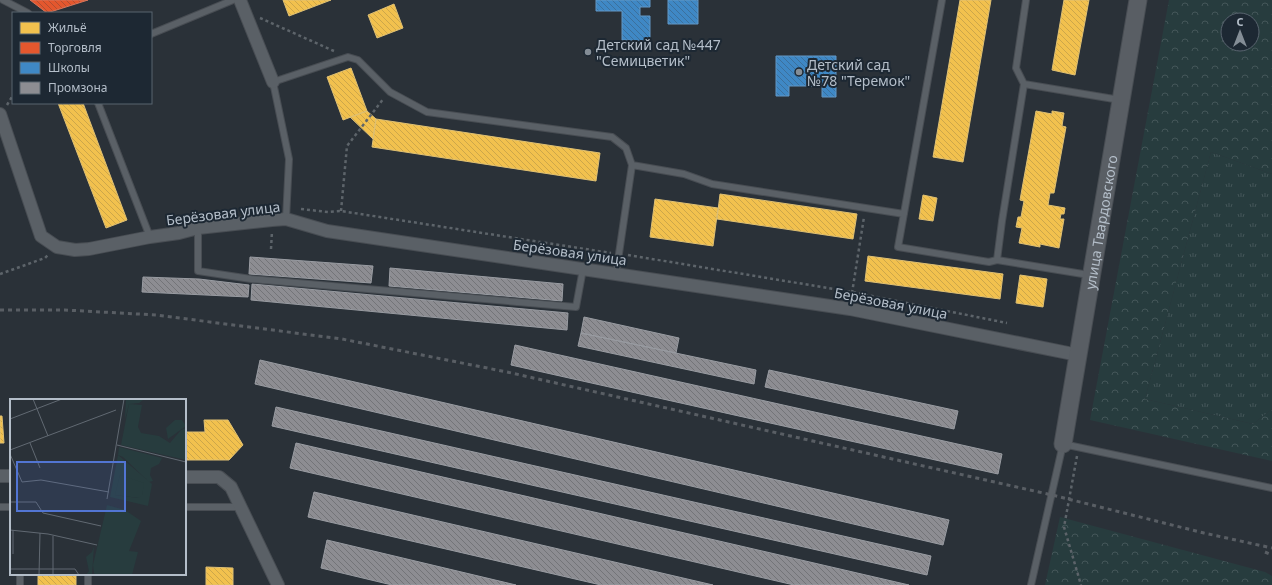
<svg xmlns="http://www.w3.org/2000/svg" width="1272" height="585" font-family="'Noto Sans',sans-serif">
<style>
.grass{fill:url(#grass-tufts)}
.forest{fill:url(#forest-crowns);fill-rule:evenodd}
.homes{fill:url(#homes-back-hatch);stroke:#dfc073}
.shops{fill:url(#shops-back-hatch);stroke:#d6765c}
.schools{fill:url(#schools-back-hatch);stroke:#6298c6}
.industry{fill:url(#industry-back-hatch);stroke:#999ca2}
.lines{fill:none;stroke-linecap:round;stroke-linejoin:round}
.lane-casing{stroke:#484d53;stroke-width:8}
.street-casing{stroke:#484d53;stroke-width:14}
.secondary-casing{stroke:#484d53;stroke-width:19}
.path{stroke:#5d646a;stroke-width:2.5;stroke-dasharray:3 3;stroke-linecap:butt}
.lane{stroke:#5a6066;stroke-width:6}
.street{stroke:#5a6066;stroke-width:12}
.secondary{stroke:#595e64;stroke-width:17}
.rail{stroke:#595e64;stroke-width:3;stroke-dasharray:4 4;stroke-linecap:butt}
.poi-dot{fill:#848d96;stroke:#1d2833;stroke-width:1.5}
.labels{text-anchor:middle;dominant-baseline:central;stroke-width:4;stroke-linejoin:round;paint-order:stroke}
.poi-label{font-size:14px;fill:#b4bec9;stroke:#1d2833;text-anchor:start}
.street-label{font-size:14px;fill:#b4bec9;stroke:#1d2833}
.inset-road{fill:none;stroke:#616972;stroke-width:1}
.view{fill:#5275d3;fill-opacity:0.15;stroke:#5275d3;stroke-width:2}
.inset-edge{fill:none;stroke:#b4bec9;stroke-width:2}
</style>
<defs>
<pattern id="grass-tufts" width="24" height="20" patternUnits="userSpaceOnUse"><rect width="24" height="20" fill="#273c3e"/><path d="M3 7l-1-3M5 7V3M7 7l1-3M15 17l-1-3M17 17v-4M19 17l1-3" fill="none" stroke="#445659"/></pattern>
<pattern id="forest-crowns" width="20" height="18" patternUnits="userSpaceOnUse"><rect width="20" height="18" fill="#273c3e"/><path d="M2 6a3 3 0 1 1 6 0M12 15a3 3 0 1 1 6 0" fill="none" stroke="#445659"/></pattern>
<pattern id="homes-back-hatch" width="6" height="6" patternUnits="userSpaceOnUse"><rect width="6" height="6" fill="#f2c14e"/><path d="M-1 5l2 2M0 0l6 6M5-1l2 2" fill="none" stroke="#cca64a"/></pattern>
<pattern id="shops-back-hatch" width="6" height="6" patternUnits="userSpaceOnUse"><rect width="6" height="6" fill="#e4572e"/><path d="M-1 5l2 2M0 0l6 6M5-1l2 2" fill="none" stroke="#b04e32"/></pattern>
<pattern id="schools-back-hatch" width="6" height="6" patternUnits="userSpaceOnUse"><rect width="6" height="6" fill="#3f88c5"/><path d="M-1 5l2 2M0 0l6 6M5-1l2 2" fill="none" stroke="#3c709c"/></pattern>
<pattern id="industry-back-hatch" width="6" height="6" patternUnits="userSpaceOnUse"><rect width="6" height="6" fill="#8d8d92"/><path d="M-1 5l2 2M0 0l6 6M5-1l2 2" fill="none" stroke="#737478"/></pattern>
</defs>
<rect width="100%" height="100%" fill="#2a3138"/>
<path class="grass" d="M1211,152L1272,174V409L1253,424L1145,399Z"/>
<path class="forest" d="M1169,0H1272V174L1211,152L1145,399L1253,424L1272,409V461L1090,420ZM1228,20H1252V44H1228Z
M1060,517L1265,572L1272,576V585H1045Z"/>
<path class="homes" d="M283,0H331L289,16Z
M960,0H991L963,162L933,157Z
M1064,0H1089L1075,75L1052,70Z
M394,4L403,28L377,38L368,15Z
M351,68L367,111L343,120L327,77Z
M58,103H83L127,220L106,228Z
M367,111L376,119L373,139L350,117Z
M1036,111L1052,114V111L1064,113L1062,126L1066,127L1054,193H1050L1048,205L1065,208L1064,214H1061L1060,219H1064L1059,248L1040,244V247L1019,243L1022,228L1016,227L1018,217H1021L1024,201L1020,200Z
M376,119L600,153L596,181L372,147Z
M720,194L857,214L853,239L717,219Z
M923,195L937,198L933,221L919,219Z
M655,199L718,208L713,246L650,237Z
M868,256L1003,274L1000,299L865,281Z
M1020,275L1047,279L1043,307L1016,303Z
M0,416H2L4,443H0Z
M204,420H228L243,445L229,460H185V432H205Z
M206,567L233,568V585H206Z
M38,574H76V585H38Z"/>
<path class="shops" d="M30,0H88L47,13Z"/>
<path class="schools" d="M596,0H650V7H640V16H650V41L622,40V11H596Z
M668,0H698V24H668Z
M776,56H836V97H822V86H789V96H776Z"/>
<path class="industry" d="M250,257L373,266L371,283L249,274Z
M390,268L563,284L562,301L389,286Z
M143,277L199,279L249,285L248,297L142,292Z
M252,284L568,313L567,330L251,300Z
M584,317L679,338L676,353L581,333Z
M581,333L756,370L754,384L578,346Z
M515,345L1002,454L998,474L511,365Z
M260,360L949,520L943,545L255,384Z
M769,370L958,411L954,429L765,387Z
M276,407L931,556L927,575L272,426Z
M296,443L909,585H794L290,468Z
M314,492L713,585H601L308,517Z
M327,540L516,585H392L321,568Z"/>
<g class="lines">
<defs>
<path id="lane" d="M3,0L28,13
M942,0L898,247L989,262L997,260L1089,275
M151,34L233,0
M1024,84L1016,68L1026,0
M98,103L150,237
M632,165L684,174L712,184L904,214
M286,219L289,159L273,82L348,57L358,60L390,92L427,112L612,137L626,148L632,165L616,274
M198,228V271L251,279L576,307L583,269
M997,260L1002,221L1024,84L1120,100
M0,507H11
M185,507H241
M20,574V585
M88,585V574
M1031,585L1063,444L1272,488"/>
<path id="street" d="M240,0L273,82
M0,114L41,236L57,247L75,250L89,249L150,237L179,233L198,228L272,220L286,219L327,231L850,309L1078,355
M0,476H11
M185,477H219L231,487L278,585"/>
<g id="secondary">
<path id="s1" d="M1063,444L1138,0"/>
</g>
</defs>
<use href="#lane" class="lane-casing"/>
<use href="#street" class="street-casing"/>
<use href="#secondary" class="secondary-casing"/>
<path class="path" d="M260,18L334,51
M7,105L13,95
M301,209L328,212L341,211L611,253
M341,211L347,146L384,98
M271,249L272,231
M628,255L852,292L1007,323
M0,274L45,258L48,255
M852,293L864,217
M1077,456L1064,527L1081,585"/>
<use href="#lane" class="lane"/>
<use href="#street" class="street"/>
<use href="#secondary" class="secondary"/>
<path class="rail" d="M0,310H65L156,315L342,339L507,372L1052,495L1204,533L1272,548
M1265,552L1272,555"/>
</g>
<g class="poi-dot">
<circle cx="588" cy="52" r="4"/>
<circle cx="799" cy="72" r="4"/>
</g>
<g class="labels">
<g class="poi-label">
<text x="596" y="44">Детский сад №447<tspan x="596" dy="16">"Семицветик"</tspan></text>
<text x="807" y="64">Детский сад<tspan x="807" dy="16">№78 "Теремок"</tspan></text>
</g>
<g class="street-label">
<text transform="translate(223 213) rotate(-7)">Берёзовая улица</text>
<text stroke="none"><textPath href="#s1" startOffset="225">улица Твардовского</textPath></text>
<text transform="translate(570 252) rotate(8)">Берёзовая улица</text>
<text transform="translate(891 303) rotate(11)">Берёзовая улица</text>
</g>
</g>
<g transform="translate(10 399)">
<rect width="176" height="176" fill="#2a3138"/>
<path d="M119,5L132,6L128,28L131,34L149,37L160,44L171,31L176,29V61L111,46ZM109,48L152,59L149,65L141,69L140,76L143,82L139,83L113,58L108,56ZM110,75L135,84L132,97L128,99L104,96Z" fill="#273c3e"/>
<path d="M116,0L133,1L129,4L119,5L115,20ZM108,56L142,85L138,107L100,98ZM110,76L134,84L132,96L128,99L105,96ZM97,106L115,111L131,122L119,152L128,153L122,176H86L84,174L83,166ZM84,147L82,176H76L79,172L76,158L82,153Z" fill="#273c3e" fill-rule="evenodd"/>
<path d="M165,21H172L176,27L158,40L156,29Z" fill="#273c3e"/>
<path class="inset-road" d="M23,0L38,37M0,20L52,0M20,44L30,69M107,46L176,63M0,51L106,11M0,55L12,83L31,81L99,93M97,100L114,0M0,103H26L33,114L91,127M0,131L38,135L87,146M3,155V131M0,170H65L69,176M29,176L30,134M43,176V137"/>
<path class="view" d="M7,63H115V112H7Z"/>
<rect width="176" height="176" class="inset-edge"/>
</g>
<rect x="12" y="12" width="140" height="92" fill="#1d2833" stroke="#59646f"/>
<rect x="20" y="22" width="20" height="12" fill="#f2c14e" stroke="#59646f"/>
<text x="48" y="32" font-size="12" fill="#b4bec9">Жильё</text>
<rect x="20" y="42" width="20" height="12" fill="#e4572e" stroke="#59646f"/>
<text x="48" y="52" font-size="12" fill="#b4bec9">Торговля</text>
<rect x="20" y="62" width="20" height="12" fill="#3f88c5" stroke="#59646f"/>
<text x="48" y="72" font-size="12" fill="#b4bec9">Школы</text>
<rect x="20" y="82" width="20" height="12" fill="#8d8d92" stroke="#59646f"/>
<text x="48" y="92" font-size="12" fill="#b4bec9">Промзона</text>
<g transform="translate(1240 32)"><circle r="19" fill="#1d2833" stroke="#59646f"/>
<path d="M0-3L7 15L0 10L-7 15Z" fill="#848d96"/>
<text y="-6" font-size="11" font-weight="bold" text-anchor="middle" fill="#b4bec9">С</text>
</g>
</svg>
